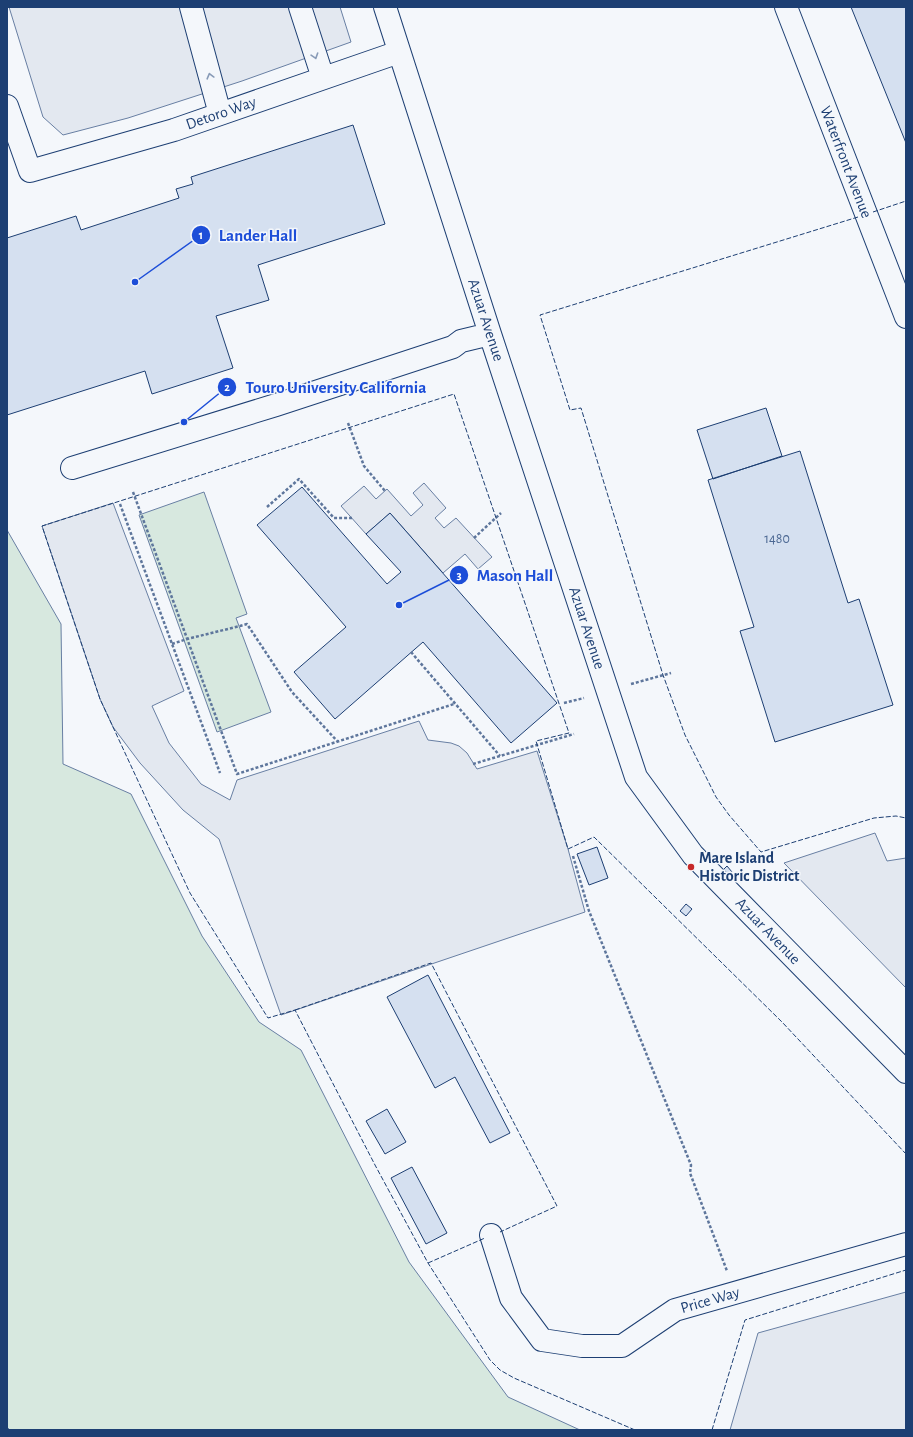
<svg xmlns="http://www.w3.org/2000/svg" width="913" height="1437" font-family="'Alegreya Sans',sans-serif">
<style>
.green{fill:#d7e8df;stroke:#687fa3}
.parking{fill:#e3e8f0;stroke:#687fa3}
.building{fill:#d5e0f0;stroke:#1d3f73}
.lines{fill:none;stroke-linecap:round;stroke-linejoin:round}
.minor-casing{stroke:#1d3f73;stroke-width:24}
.path{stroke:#5e769c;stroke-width:2.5;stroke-dasharray:3 2;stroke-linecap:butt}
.minor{stroke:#f4f7fb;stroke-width:22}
.fence{stroke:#1d3f73;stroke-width:1;stroke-dasharray:5 2;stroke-linecap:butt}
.oneway{stroke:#889bb7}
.poi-dot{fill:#c62828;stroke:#f4f7fb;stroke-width:1.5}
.labels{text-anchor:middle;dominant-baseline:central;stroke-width:3;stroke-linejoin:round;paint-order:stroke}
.number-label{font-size:14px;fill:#4b6792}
.street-label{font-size:16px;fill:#1d3f73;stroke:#f4f7fb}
.poi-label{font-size:16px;font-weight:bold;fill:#1d3f73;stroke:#f4f7fb;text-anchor:start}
.leader{fill:none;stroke:#1d4ed8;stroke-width:1.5}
.callout-dot{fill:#1d4ed8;stroke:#f4f7fb;stroke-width:1.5}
.mark-label{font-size:12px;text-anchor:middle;font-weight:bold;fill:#fff}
.callout-label{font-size:17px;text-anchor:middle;font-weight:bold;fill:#1d4ed8;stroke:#f4f7fb;stroke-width:3;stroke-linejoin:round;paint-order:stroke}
</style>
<rect width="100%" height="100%" fill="#f4f7fb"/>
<path class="green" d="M204,492L247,614L236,618L271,712L217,732L139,515Z
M7,530L61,624L63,764L131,794L202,936L259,1022L301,1050L409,1262L508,1397L580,1430H10L7,1427Z"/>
<path class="parking" d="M9,7H340L351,42L242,81L128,118L63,135L43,117Z
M424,483L446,508L435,518L444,528L456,518L492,557L478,569L465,554L443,573L390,513L366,534L341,506L364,486L376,499L387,489L411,516L423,505L413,493Z
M113,503L184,691L152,706L169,743L201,784L230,800L237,780L419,721L428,740L451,743L459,746L467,753L477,769L537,751L568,849L585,912L281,1015L219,839L183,810L140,763L113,727L100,699L42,526Z
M875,833L887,861L906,858V988L784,863Z
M906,1292V1430H730L758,1333Z"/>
<path class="building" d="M851,7H906V143Z
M353,125L385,224L258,265L269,300L216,316L233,368L152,394L145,371L7,415V238L76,216L81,230L179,198L176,189L193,184L191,177Z
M766,408L782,456L713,479L697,430Z
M800,451L848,603L859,599L893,705L775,742L740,631L754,627L708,480Z
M302,487L387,584L401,572L366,534L390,513L557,703L511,743L423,642L335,719L294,672L346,627L257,525Z
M597,847L608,878L589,885L577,854Z
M727,866L732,872L726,878L720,873Z
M686,904L692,909L686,916L680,911Z
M428,975L510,1133L490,1143L455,1077L435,1088L387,997Z
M387,1109L406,1142L385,1154L366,1121Z
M412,1167L447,1233L426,1244L391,1178Z"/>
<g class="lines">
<defs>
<path id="minor" d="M191,7L220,114
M300,7L323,78
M385,7L490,334L636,777L693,855L906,1072
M786,7L906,317
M7,106L30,171L174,130L399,52
M72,468L276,405L453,347L461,341L490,334
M491,1235L511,1298L542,1340L582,1346H622L675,1310L906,1244"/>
</defs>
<use href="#minor" class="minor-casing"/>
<path class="path" d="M348,423L364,466L385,491
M133,492L237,774L454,704
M120,504L220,773
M267,507L299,479L334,518H352
M474,538L501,513
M172,644L187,639L240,626L247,624L292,692L338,742
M411,652L500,756
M631,684L671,673
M564,703L584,698
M473,764L574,734
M573,856L589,911L691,1165L690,1173L727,1271"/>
<use href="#minor" class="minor"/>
<path class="fence" d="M873,212L906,201
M858,217L540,315L570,410L581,408L663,675L685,735L716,797L729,815L761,852L874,818L896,816L906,818
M295,1010L431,963L557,1206L500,1232
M428,1263L485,1238
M635,1430L514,1378L500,1370L490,1360L428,1263L375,1165L295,1010L268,1018L190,893L100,699L42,526L454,394L569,733L536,741L568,849L594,837L782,1022L906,1154
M712,1430L745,1320L906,1270"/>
</g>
<defs><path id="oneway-chevron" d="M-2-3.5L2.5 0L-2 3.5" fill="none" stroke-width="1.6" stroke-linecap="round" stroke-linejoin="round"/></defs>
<g class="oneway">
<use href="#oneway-chevron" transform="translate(315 56) rotate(72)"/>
<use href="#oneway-chevron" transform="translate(210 76) rotate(-105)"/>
</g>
<circle class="poi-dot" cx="691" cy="867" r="4"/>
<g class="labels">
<g class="number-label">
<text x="777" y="539">1480</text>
</g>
<g class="street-label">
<text transform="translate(221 113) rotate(-19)">Detoro Way</text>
<text transform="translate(846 162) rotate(69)">Waterfront Avenue</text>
<text transform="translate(486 320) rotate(72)">Azuar Avenue</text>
<text transform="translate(587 628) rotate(72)">Azuar Avenue</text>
<text transform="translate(768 931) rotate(46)">Azuar Avenue</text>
<text transform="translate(710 1300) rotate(-16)">Price Way</text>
</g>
<g class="poi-label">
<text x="699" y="858">Mare Island<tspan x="699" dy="18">Historic District</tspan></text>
</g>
</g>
<path class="leader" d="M135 282L201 235M184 422L227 387M399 605L459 575"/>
<g class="callout-dot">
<circle cx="135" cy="282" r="4"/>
<circle cx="184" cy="422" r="4"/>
<circle cx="399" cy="605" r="4"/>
<circle cx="201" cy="235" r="10"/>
<circle cx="227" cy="387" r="10"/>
<circle cx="459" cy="575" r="10"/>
</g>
<g class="mark-label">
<text x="201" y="239">1</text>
<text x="227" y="391">2</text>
<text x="459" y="579">3</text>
</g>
<g class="callout-label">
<text x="258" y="241">Lander Hall</text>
<text x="336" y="393">Touro University California</text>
<text x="515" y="581">Mason Hall</text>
</g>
<rect width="913" height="1437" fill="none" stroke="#1d3f73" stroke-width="16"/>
</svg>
